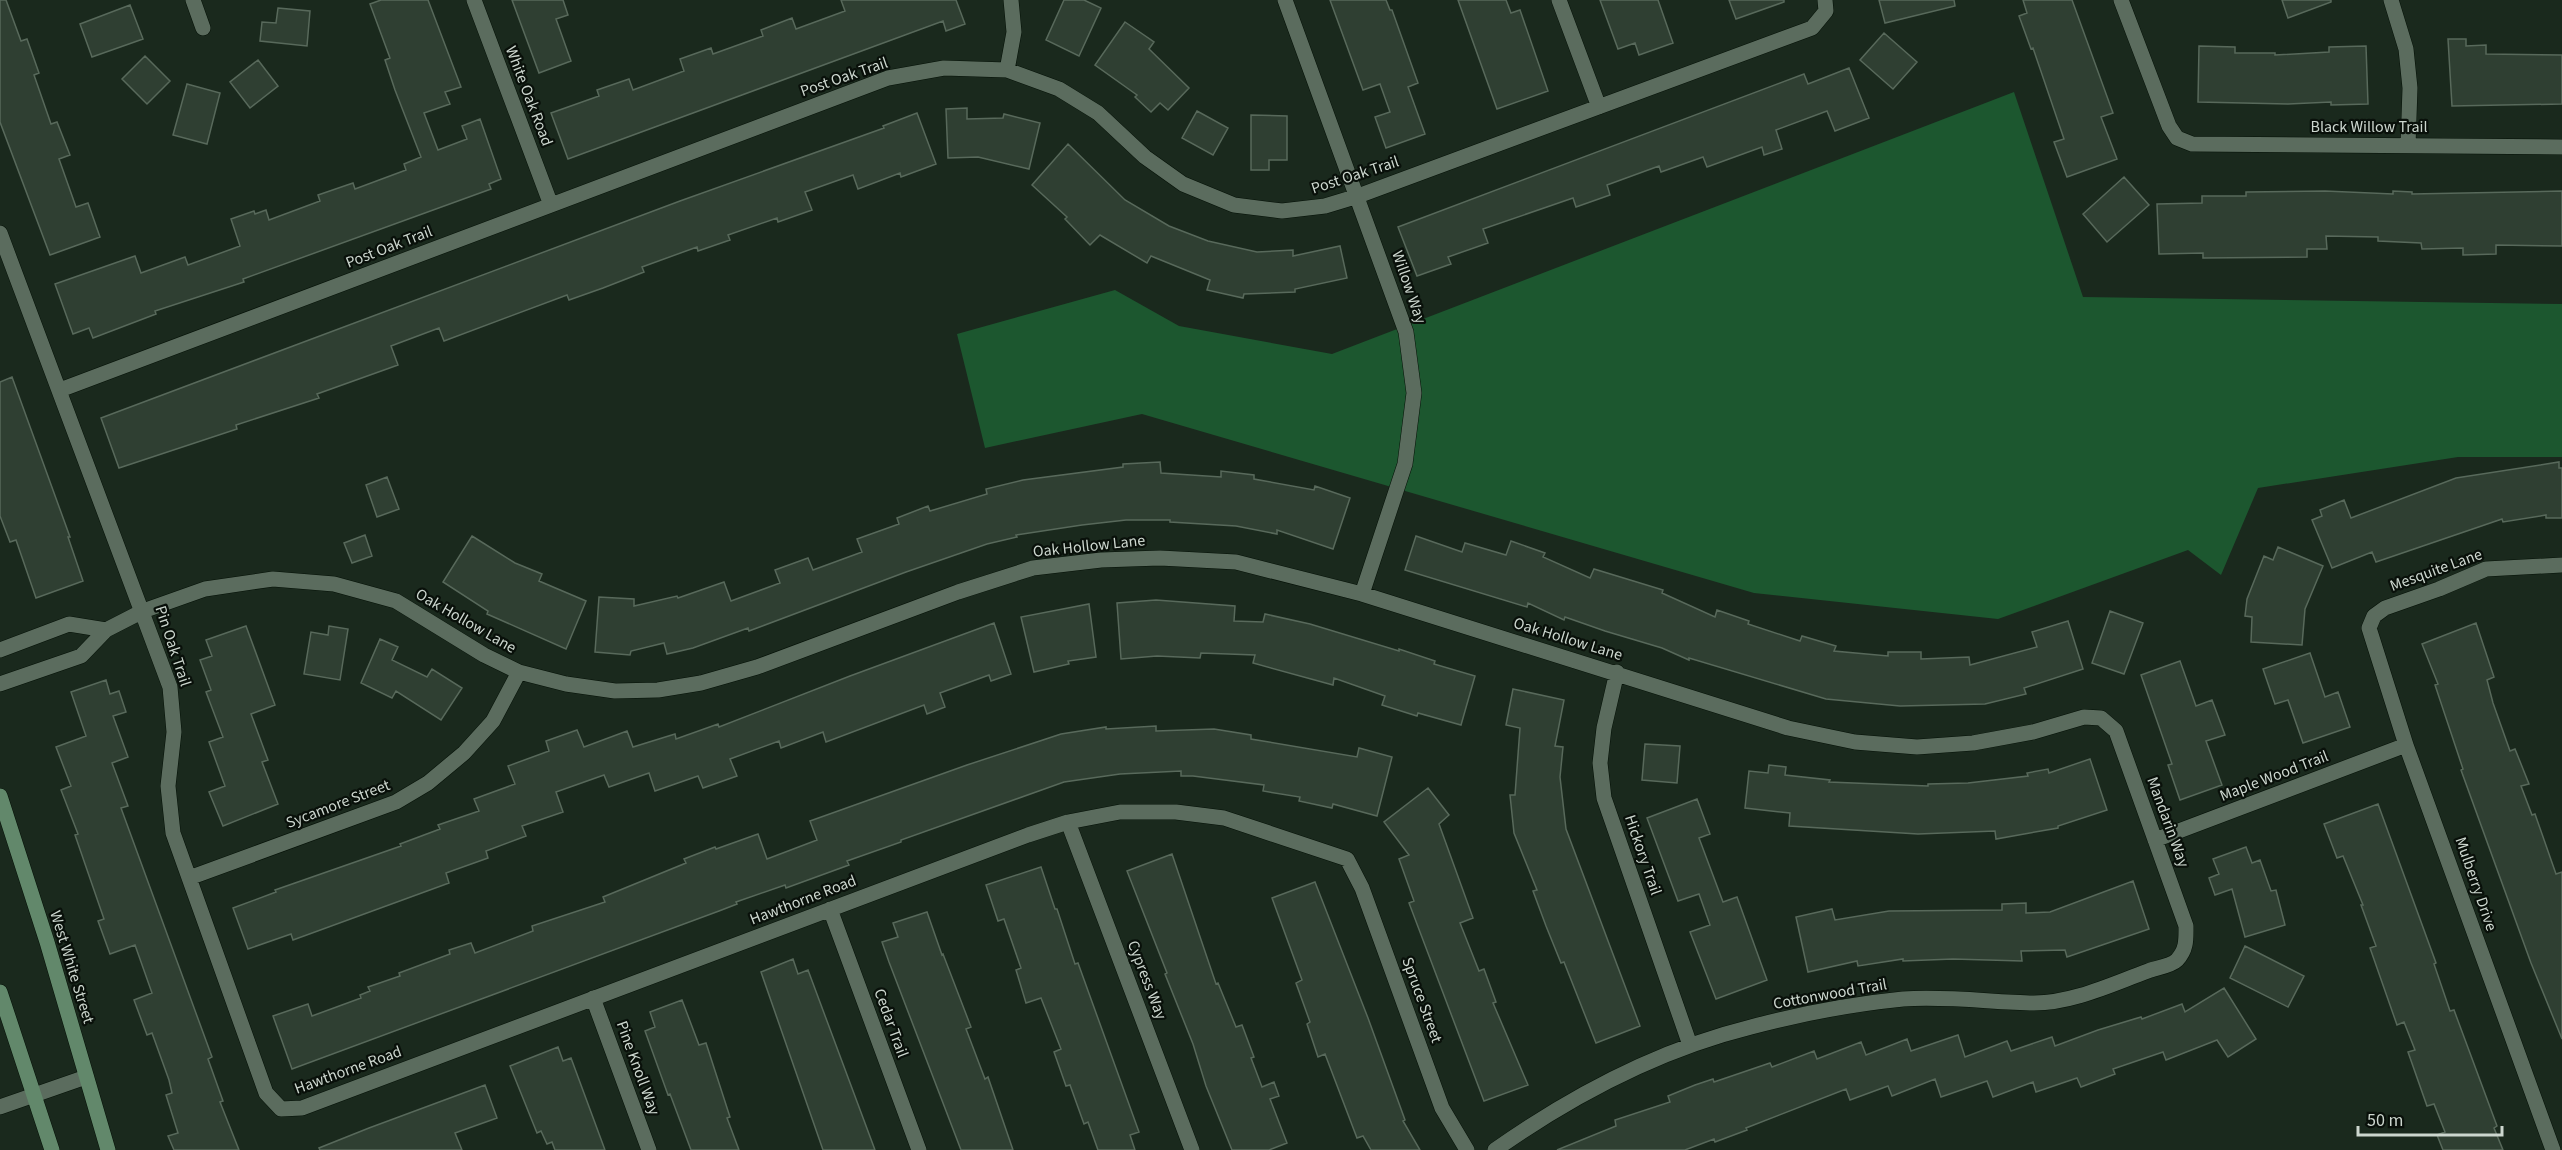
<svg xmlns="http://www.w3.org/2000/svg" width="2562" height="1150" font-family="'Source Sans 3',sans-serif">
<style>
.forest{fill:#1c572f}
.building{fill:#2f3f32;stroke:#58695b;stroke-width:1.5}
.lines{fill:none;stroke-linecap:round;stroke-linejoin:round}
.street-casing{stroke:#051107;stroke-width:16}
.secondary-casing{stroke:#051107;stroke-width:16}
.street{stroke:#5b6c5e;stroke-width:15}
.secondary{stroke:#62886b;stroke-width:15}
.labels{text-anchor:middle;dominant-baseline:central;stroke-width:4.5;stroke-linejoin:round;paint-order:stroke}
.street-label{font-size:16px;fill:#ccd6ce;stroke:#09100a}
</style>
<rect width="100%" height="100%" fill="#1a291d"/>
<path class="forest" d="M2014,92L2083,297L2562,304V457H2458L2258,488L2221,575L2188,550L1998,619L1754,593L1142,414L985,448L957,334L1115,290L1179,326L1332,354Z"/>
<path class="building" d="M0,0H6L21,41L27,39L39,73L34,75L51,124L57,122L70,155L59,159L76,207L88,203L100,237L50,255L0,122Z
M381,0H428L461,87L445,92L450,104L424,113L438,150L467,139L462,126L480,119L501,179L489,184L491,189L243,279L244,282L155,311L156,314L93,338L89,328L73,334L55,284L135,256L141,273L185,257L188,265L240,246L231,219L254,211L255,214L266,210L269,220L320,201L318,195L353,183L355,189L406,170L404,164L421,157L395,90L385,60L390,58L370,4Z
M512,0H563L568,15L556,19L571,61L539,73Z
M841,0H956L965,24L946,31L943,21L568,159L551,113L599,96L597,90L629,79L633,90L684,71L680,59L711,48L713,54L763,36L761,30L792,18L796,29L845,11Z
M1064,0H1084L1101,8L1079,56L1046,40Z
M1330,0H1386L1390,10H1392L1418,83L1408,87L1425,134L1386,148L1375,117L1390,112L1380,84L1363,90Z
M1458,0H1506L1511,13L1520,10L1548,91L1497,109Z
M1600,0H1658L1673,43L1639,55L1635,43L1618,49Z
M1729,0H1784V2L1736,19Z
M1879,0H1954L1955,6L1885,23Z
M2023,0H2072L2113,113L2101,117L2117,159L2067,177L2054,142L2064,139L2033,48L2031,49L2019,16L2027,13Z
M2282,0H2331V2L2288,18Z
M130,5L143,39L92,57L80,24Z
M278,8L310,11L307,46L260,41L262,22L276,23Z
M1125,22L1154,42L1149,49L1189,88L1168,110L1160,103L1151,112L1135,97L1137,95L1095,65Z
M1884,33L1917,62L1893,89L1860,60Z
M2448,39H2466V46L2486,45V54L2562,55V104L2452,106Z
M2199,46L2235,47V53H2275V55L2329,52V47L2366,46L2368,104L2331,105V102L2288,104L2198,102Z
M145,56L170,81L147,104L122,79Z
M258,60L278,86L250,108L230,82Z
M1849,68L1869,118L1835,131L1827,111L1776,130L1782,149L1764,155L1762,147L1707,167L1703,157L1661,172L1659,166L1607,185L1610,195L1576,207L1573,198L1483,229L1488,243L1448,257L1451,264L1417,276L1398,227L1804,74L1808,84Z
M187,84L220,93L207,144L173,135Z
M967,108V119L1003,118L1004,114L1040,123L1029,169L978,157L948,158L946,109Z
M1197,111L1228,128L1213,155L1182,138Z
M917,113L936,164L901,177L900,173L858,189L853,175L805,192L812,210L778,222L777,218L728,235L730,240L698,251L697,247L642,267L644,272L603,288L569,300L567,295L444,341L439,328L391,346L398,365L317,394L319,398L236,425L237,429L119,468L101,418L680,201L884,128L883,126Z
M1251,115L1287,116V160H1269V170H1251Z
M1068,144L1125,200L1169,226L1208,241L1257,252L1293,250V256L1340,246L1347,278L1295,289V292L1244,294L1243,298L1207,290L1210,280L1151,256L1147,263L1100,235L1090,245L1065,219L1067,217L1032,185Z
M2124,177L2149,205L2107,242L2083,214Z
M2325,191L2393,194V191L2412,192V194L2562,191V246L2496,245V254L2463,255V248L2422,249L2421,243L2378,241V237L2326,236L2327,249H2307V257L2203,258V253L2159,254L2157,204L2202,203V196H2246V192Z
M12,377L70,537H68L83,581L36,598L16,540L10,542L0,516V382Z
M1160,462L1161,473L1221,477V471L1254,475V479L1314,490L1315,486L1350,498L1333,549L1277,530V534L1236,526L1170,522V520H1126L1082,525L1016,535L1017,537L987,544L906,572L749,631L748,628L693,648L667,654L664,643L631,651L630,655L595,652L599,597L634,599V606L677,596L678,598L724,582L731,601L780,583L775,570L808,558L813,570L862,552L857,539L899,524L897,518L928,506L930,511L987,494L986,489L1023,480L1123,467V464Z
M2559,462V468H2562V518H2546V515L2503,522L2502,519L2376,562L2372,552L2332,568L2312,520L2322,516L2320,510L2344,500L2351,518L2456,478Z
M387,477L399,509L377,517L366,485Z
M365,535L372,556L352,563L344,543Z
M472,536L515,563L542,574L539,581L586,601L566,649L487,614L488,611L443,582Z
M1416,536L1462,552L1465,543L1506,555L1511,541L1545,553L1543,557L1590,578L1594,569L1663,590L1662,593L1715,617L1717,610L1749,621L1748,624L1800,641L1802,636L1836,646L1834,651L1888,656V652H1921V659L1969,657L1970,665L2037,647L2032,632L2068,621L2083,669L2024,688L2026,694L1985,704L1900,706L1826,699L1689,658V660L1662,648L1605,631L1565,617L1564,620L1528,603L1527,607L1405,570Z
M2278,547L2323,566L2305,609L2302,645L2251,642L2252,617L2245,616L2247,599L2264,556L2273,560Z
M1156,600L1235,606L1234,621L1263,622L1265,614L1310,624L1399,651V649L1435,661L1434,664L1475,676L1461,725L1418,713L1417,716L1382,705L1385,696L1334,678L1333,685L1253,663L1255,655L1201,653L1200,658L1157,656L1121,659L1117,603Z
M1089,604L1096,657L1068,661L1069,664L1034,672L1021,617Z
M2110,611L2143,623L2124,674L2092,663Z
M994,623L1011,674L991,681L989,675L940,693L945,707L927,714L924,705L826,742L823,732L781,748L779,741L730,759L737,776L703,788L698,776L655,791L649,773L609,787L604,775L556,792L563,812L522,826L526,836L486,851L488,858L446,873L449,883L293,940L291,934L248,949L233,908L276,892L275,890L401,846L400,844L440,829L438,825L479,811L474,799L515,784L508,766L549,751L546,741L577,730L584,747L627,731L633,747L675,734L676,739L718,724L719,727L850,676Z
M2476,623L2494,677L2487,680L2493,703L2510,751L2515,749L2529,784L2521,786L2532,815L2535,814L2556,874L2562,872V1039L2531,963L2461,770L2463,769L2435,685L2438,684L2422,644Z
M246,626L275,705L251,714L268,760L262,762L278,804L223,826L209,792L225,786L209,742L223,737L206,692L211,690L200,660L212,656L206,640Z
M329,626L348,629L340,680L304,674L311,632L328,635Z
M380,639L398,647L392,660L427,677L432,669L462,688L441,720L396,691L392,698L361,683Z
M2310,653L2325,697L2338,692L2350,727L2303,743L2288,700L2275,704L2263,669Z
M2180,661L2196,706L2212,700L2225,735L2206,741L2222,785L2180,800L2168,765L2172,764L2141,675Z
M106,680L110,694L119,691L126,712L113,716L128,757L112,763L128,806L121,808L212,1057L208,1059L223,1101L220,1102L239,1150H174L168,1136L178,1133L166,1095L172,1093L169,1080L152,1033L147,1035L134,1000L152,993L135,945L110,954L98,921L104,919L75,835L78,834L61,790L71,786L56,747L86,736L71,692Z
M1513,689L1564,700L1555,746L1563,747L1560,777L1566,829L1640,1026L1596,1043L1564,962L1561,963L1546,926L1533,891L1537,890L1514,833L1510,795H1515L1520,728L1506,725Z
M1156,726V731L1214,729L1251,735V739L1357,757L1359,748L1392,757L1377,816L1333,804L1332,808L1299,801L1300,797L1263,791L1264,785L1193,776H1181V771L1120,774L1064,782L901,840V842L847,861L849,865L786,888L785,885L736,902L737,904L719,911L292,1069L273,1016L308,1004L312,1016L361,998L360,995L370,991L368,987L400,976L399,973L450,954L449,950L471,943L475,953L533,931L532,926L605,902L603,897L686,863L684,859L715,847L716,849L758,834L767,859L817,840L810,821L967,765L1061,734L1106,727V729Z
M1645,744L1680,746L1677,783L1642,780Z
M2090,759L2107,810L2058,826V828L1996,839L1995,831L1918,834L1789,826L1790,813L1745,808L1749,771L1768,773L1769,765L1786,767L1785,775L1830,780L1829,782L1928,786V784L1968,783L2028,776L2027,773L2048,769L2049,773Z
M1428,788L1449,815L1439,824L1473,918L1460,923L1479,971L1484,969L1496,1002L1493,1003L1528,1085L1484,1101L1409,903L1414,901L1399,859L1409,855L1384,822Z
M1697,799L1710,834L1699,838L1723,902L1737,897L1767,980L1716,999L1690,932L1710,925L1699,894L1678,901L1647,818Z
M2378,804L2436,963L2434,964L2450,1011L2454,1010L2497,1126L2494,1128L2503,1150H2443L2437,1135L2445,1132L2434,1104L2427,1106L2408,1052L2415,1050L2404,1022L2397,1025L2370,948L2376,946L2361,905H2363L2343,856L2337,858L2324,824Z
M2246,847L2252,863L2260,860L2271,891L2276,890L2285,925L2245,937L2232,889L2215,895L2209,878L2219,874L2213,859Z
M1172,854L1216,984L1218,983L1236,1027L1242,1025L1254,1057L1251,1058L1262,1087L1274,1082L1279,1096L1270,1099L1287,1143L1269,1150H1232L1206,1086L1193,1044L1165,974L1167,973L1127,871Z
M1041,867L1055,909H1057L1075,964L1078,963L1139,1132L1130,1135L1135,1150H1098L1088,1122L1084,1124L1070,1085L1066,1086L1054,1052L1061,1049L1041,998L1026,1003L1016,970L1021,968L1004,919L998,921L986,885Z
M2133,881L2149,929L2067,957L2065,950L2021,951L2022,961L1953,959L1903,961V959L1858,966L1857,961L1808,972L1796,917L1832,909L1835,920L1889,911L2002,910V904L2026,903V913L2050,912Z
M1315,882L1368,1018L1405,1120L1403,1121L1420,1150H1371L1363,1136L1357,1138L1325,1054L1318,1057L1307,1024L1310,1022L1296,983L1302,980L1272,898Z
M927,912L942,955L943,954L971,1027L966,1029L985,1079L988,1077L1013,1150H961L889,962L882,942L898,937L893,923Z
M2245,946L2304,976L2288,1007L2230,978Z
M793,959L798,974L808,970L875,1150H823L761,972Z
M2224,988L2256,1039L2228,1057L2217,1040L2166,1060L2163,1052L2113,1069L2115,1074L2081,1087L2077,1078L2036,1092L2033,1082L1993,1097L1987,1081L1941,1097L1935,1079L1892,1096L1888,1086L1850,1100L1846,1089L1746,1128L1747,1130L1715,1142L1714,1139L1685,1150H1557L1616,1126L1615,1120L1670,1102L1668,1096L1695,1085L1713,1079L1714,1082L1770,1063L1772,1067L1814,1051L1817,1059L1861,1042L1866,1055L1907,1039L1911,1051L1958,1035L1965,1057L2007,1041L2011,1051L2052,1037L2055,1046L2098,1030L2141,1017L2142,1019L2182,1004L2185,1012Z
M682,1000L699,1045L706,1043L730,1117L727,1118L739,1150H691L670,1094L668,1095L645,1031L655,1027L650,1012Z
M558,1047L563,1061L571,1058L605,1150H555L552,1142L547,1144L541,1131L537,1133L510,1066Z
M485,1085L497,1118L455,1133L462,1150H320L319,1148L369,1128Z"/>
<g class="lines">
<defs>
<path id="street" d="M193,0L203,28
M474,0L551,205
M1285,0L1406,332L1414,393L1405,464L1362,594
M1559,0L1599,107
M2121,0L2169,126L2177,138L2192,144L2562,147
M2391,0L2406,49L2410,88L2408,146
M1007,70L1014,32L1011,0
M0,233L170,687L174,732L168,786L173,833L266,1093L281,1109L302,1108L1028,835L1068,822L1120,812H1176L1224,818L1347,859L1362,888L1442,1108L1467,1150
M60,390L888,78L944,68L1007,70L1059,89L1098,113L1145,157L1183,184L1234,205L1282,211L1325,206L1358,196L1812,28L1826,11L1825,0
M0,650L69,624L106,630L143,611L205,589L273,579L334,584L396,601L484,655L519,672L566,684L615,691L658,690L701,683L757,667L958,592L1033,568L1101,560L1160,558L1236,562L1362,594L1788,728L1855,742L1917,747L1973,743L2033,732L2084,717L2101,718L2116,731L2186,926C2186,939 2187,949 2177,960C2171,966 2156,968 2148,971C2112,984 2073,1003 2034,1003C1990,1002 1947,996 1903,999C1853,1004 1800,1014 1751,1027C1658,1050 1573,1095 1495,1150
M1617,672L1604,728L1600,763L1604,798L1690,1045
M0,684L81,656L106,630
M1068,822L1192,1150
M2155,840L2406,745
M189,878L396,802L428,783L464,753L493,721L519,672
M830,909L919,1150
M593,998L649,1150
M0,1107L86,1077
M2553,1150L2406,745L2369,628L2374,616L2385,608L2439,589L2486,569L2562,565"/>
<path id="secondary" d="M0,796L47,942L108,1150
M0,992L52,1150"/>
</defs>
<use href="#street" class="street-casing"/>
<use href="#secondary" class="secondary-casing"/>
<use href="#street" class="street"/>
<use href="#secondary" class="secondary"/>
</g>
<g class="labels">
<g class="street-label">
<text transform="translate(844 77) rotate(-19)">Post Oak Trail</text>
<text transform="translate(529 96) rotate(69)">White Oak Road</text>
<text x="2369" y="127">Black Willow Trail</text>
<text transform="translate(1355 175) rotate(-18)">Post Oak Trail</text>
<text transform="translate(389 247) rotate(-21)">Post Oak Trail</text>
<text transform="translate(1409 287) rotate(71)">Willow Way</text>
<text transform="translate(1089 546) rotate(-6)">Oak Hollow Lane</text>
<text transform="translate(2436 570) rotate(-20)">Mesquite Lane</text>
<text transform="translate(466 621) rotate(30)">Oak Hollow Lane</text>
<text transform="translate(1568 639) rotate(17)">Oak Hollow Lane</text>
<text transform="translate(173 646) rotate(72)">Pin Oak Trail</text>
<text transform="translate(2274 776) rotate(-21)">Maple Wood Trail</text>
<text transform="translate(338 804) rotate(-21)">Sycamore Street</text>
<text transform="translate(2168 822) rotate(70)">Mandarin Way</text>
<text transform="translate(1643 855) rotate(71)">Hickory Trail</text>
<text transform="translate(2476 884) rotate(71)">Mulberry Drive</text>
<text transform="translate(803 900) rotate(-21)">Hawthorne Road</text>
<text transform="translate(72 967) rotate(73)">West White Street</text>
<text transform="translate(1147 980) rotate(69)">Cypress Way</text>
<text transform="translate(1830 994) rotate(-10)">Cottonwood Trail</text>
<text transform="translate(1422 1000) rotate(70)">Spruce Street</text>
<text transform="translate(891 1023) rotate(70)">Cedar Trail</text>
<text transform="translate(638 1068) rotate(70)">Pine Knoll Way</text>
<text transform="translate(348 1070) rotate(-20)">Hawthorne Road</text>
</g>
</g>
<path d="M2358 1126v9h144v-9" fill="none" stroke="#ccd6ce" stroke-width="3"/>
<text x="2367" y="1126" font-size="18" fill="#ccd6ce" stroke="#09100a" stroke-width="4.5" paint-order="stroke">50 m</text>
</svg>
